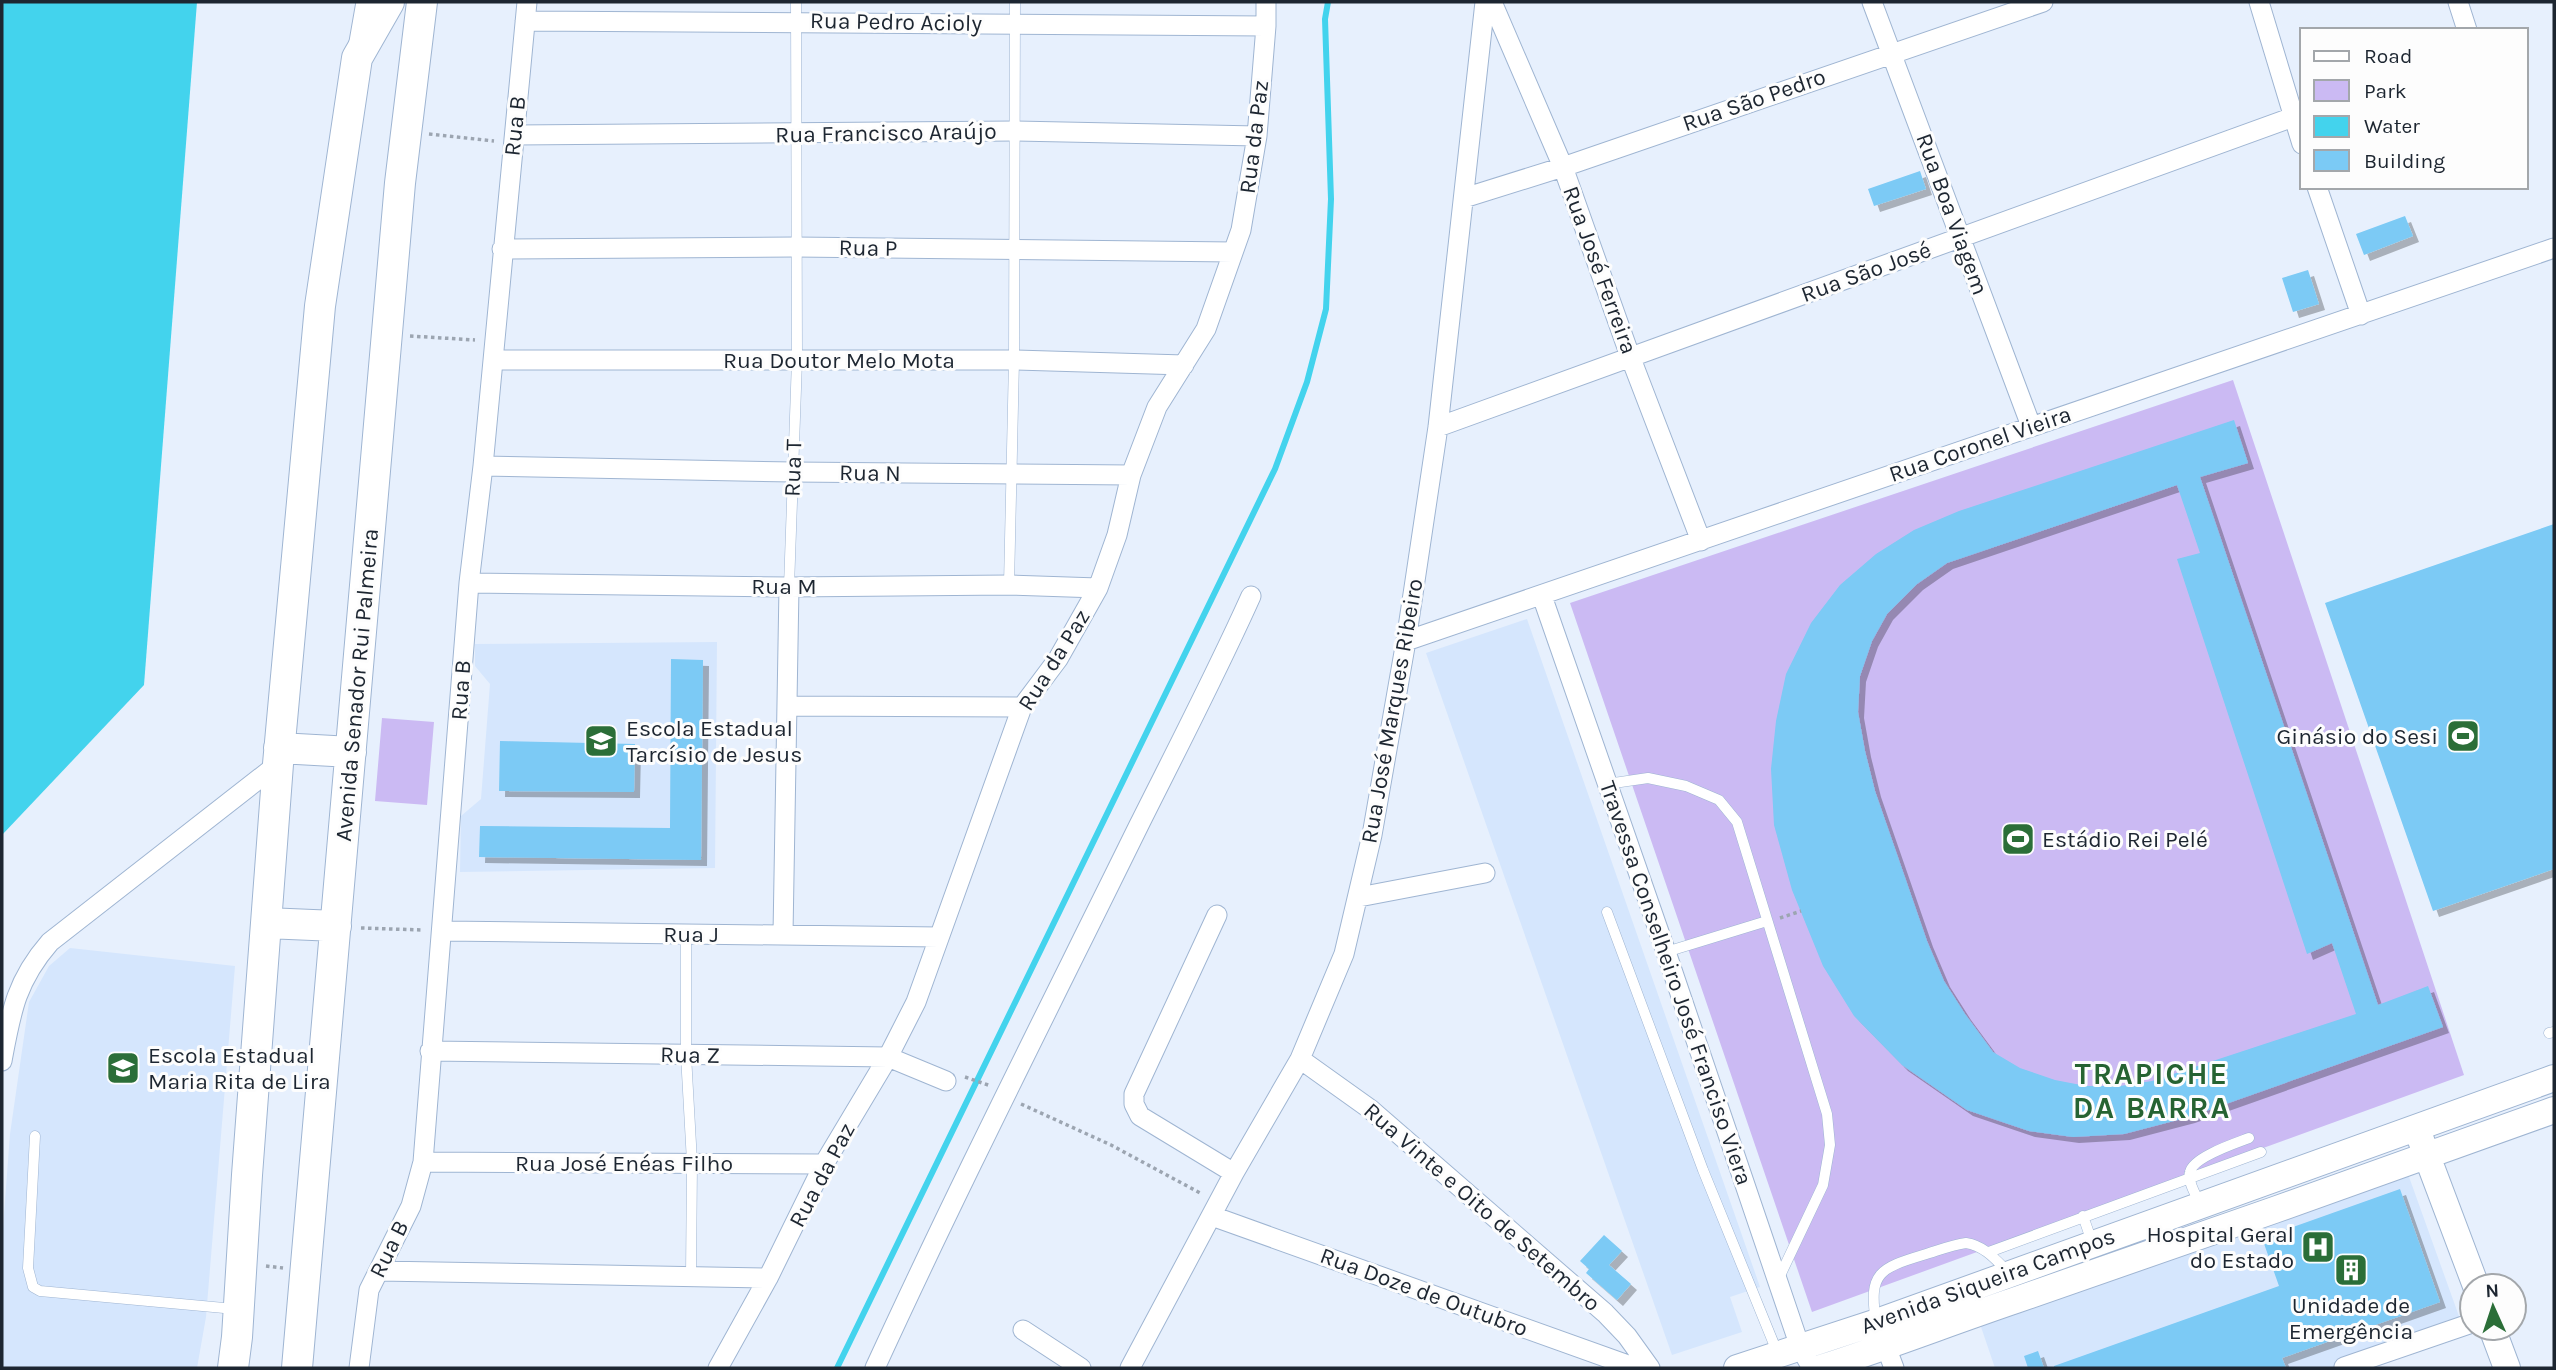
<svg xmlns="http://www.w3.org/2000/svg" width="2556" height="1370" font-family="Karla,sans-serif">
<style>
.built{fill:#d5e6fd}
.green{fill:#cbbaf3}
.water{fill:#43d3ed}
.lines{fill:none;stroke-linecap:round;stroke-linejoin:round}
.stream{stroke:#43d3ed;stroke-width:6}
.building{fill:#7bcaf5;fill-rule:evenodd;filter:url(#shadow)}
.lane-casing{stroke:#9fb5d2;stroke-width:11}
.street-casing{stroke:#9fb5d2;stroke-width:21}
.secondary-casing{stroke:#9fb5d2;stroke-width:28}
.primary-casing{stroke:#9fb5d2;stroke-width:32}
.path{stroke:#9ca5b1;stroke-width:3.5;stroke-dasharray:3.5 3.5;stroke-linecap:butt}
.lane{stroke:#fff;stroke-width:10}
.street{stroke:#fff;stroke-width:19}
.secondary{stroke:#fff;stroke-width:26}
.primary{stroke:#fff;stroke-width:30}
.labels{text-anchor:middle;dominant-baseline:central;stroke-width:6;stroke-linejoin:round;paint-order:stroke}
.street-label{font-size:23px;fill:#1d2631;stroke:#fdfdfd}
.poi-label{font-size:23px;fill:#1d2631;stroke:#fdfdfd;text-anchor:start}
.district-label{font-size:30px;font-weight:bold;letter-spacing:2px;fill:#266332;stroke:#fdfdfd}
</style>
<defs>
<filter id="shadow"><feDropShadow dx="6" dy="6" stdDeviation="0" flood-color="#0004"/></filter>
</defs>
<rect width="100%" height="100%" fill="#e7f0fd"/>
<path class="built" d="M1527,619L1760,1287L1730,1297L1742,1332L1672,1355L1426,653Z
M717,642L715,868L460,872L461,816L481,799L490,684L475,666V644Z
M70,948L235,966L206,1317L197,1368H2V1241L10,1134L29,1002L49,966Z
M2408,1174L2460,1319L2341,1368H1995L1980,1324Z"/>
<path class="green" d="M2233,380L2464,1075L1812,1312L1570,603Z
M382,718L434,722L427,805L375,801Z"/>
<path class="water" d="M2,2H197L144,685L2,835Z"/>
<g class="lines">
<path class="stream" d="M837,1368L1275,469L1307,382L1326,309L1331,199L1325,19L1328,2"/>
</g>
<path class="building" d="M1920,171L1926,189L1874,206L1868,189Z
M2405,216L2413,236L2364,255L2356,234Z
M2308,270L2319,304L2293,312L2282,278Z
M2234,420L2248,463L2200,477L2378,1005L2428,986L2443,1027L2189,1117L2124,1134L2073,1137L2029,1131L1967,1110L1902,1065L1854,1016L1823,966L1792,890L1774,825L1771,769L1776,721L1786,674L1811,623L1840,585L1876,554L1914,530L1959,511ZM2177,485L2200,553L2177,559L2307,954L2332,943L2356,1014L2152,1081L2120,1086H2086L2055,1080L2020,1068L1993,1052L1965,1014L1944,981L1927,941L1875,791L1865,751L1858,712L1860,676L1872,641L1887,614L1917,584L1947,563Z
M2554,524V869L2433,911L2325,603Z
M671,659L703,660L701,860L479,857L480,826L670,828Z
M500,741L635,744L634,792L499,791Z
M2400,1189L2440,1302L2282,1358L2286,1368H2054V1366L2279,1286L2262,1238Z
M1604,1235L1622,1251L1609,1265L1631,1284L1617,1300L1586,1273L1589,1269L1580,1261Z
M2038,1351L2044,1368H2028L2024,1356Z"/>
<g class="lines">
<defs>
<path id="lane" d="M1009,585L1014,360L1015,2
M789,587L797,360L796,2
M1607,784L1648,778L1686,786L1719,800L1737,822L1827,1114L1830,1145L1823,1185L1778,1280
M1607,912L1703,1170L1778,1354
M686,935V1055L692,1162L691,1276
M1666,952L1767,921
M2549,1033L2554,1032
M35,1136L28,1268L33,1287L40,1291L235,1309
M2200,1204C2196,1195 2187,1181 2190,1172C2193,1157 2236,1143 2249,1138
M2083,1216L2092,1242
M1989,1252L2261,1152
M1876,1321C1868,1273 1880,1268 1923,1255C1937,1251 1951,1245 1966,1243C1985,1246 1996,1260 2009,1273"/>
<path id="street" d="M1492,2L1563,167L1630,356L1701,541
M1872,2L2031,426
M2259,2L2302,144
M2458,2L2467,30
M525,21L1266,26
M359,42L366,2
M515,135L1015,131L1257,136
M2317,187L2361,315
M1464,198L1563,167L2043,2
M502,249L795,247L1233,252
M493,360H1014L1184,365
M1438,427L2293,117
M483,466L793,472L1131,475
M469,583L789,587L1009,585L1098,588
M1542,596L1666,952L1800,1347L1812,1368
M1406,641L2554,248
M787,706L1022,707
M1359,897L1485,873
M1217,915L1134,1094V1104L1140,1116L1234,1173
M443,931L939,937
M783,934L789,587
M430,1051L888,1057L946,1081
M1300,1059L1370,1109L1605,1313L1627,1336L1650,1368
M2,1061C11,1012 16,981 50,942L278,764
M423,1162L824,1164
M1212,1216L1636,1368
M379,1271L768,1278
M1023,1330L1081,1368
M1882,1336L1894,1368
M2344,1367L2472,1323
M359,1368L369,1290L411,1206L423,1162L469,583L483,466L527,2
M718,1368L768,1278L824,1164L888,1057L916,1002L1022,707L1058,659L1098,588L1117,535L1131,475L1157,407L1206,329L1241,230L1257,136L1266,26V2
M875,1368C959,1185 1050,1006 1139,825C1177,749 1216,674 1251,596
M1130,1368L1234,1173L1300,1059L1344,954L1372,835L1406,641L1438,427L1485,2"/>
<path id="secondary" d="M2421,1140L2476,1286
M2492,1328L2507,1368
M1737,1368L1877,1322L2554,1078
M1821,1368C1887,1347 1951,1322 2016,1300C2196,1238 2375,1175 2554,1110"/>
<path id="primary" d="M279,748L351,752
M266,923L336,926
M233,1368L237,1337L247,1175L278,764L320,306L357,58L389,2
M297,1368L400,183L422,2"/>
</defs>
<use href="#lane" class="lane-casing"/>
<use href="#street" class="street-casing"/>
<use href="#secondary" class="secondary-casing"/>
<use href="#primary" class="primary-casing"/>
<path class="path" d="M429,134L494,141
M410,336L475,340
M1780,918L1801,911
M361,928L423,930
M965,1077L991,1086
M1021,1104L1111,1145L1202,1194
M266,1266L283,1268"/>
<use href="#lane" class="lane"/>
<use href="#street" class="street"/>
<use href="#secondary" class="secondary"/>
<use href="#primary" class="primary"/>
</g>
<defs>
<symbol id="stadium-square" viewBox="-11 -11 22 22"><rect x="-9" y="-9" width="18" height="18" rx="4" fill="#2b6e38" stroke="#fdfdfd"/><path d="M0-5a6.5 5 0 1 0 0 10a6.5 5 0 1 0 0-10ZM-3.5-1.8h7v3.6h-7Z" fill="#fff"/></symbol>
<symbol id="school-square" viewBox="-11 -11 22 22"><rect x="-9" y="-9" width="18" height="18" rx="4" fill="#2b6e38" stroke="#fdfdfd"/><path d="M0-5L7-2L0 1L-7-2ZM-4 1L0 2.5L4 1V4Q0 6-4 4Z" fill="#fff"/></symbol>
<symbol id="hospital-square" viewBox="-11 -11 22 22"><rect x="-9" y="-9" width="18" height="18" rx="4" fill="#2b6e38" stroke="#fdfdfd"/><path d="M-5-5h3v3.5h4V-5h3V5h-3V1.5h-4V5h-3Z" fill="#fff"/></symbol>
<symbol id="building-square" viewBox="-11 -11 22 22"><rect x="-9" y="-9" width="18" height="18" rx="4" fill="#2b6e38" stroke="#fdfdfd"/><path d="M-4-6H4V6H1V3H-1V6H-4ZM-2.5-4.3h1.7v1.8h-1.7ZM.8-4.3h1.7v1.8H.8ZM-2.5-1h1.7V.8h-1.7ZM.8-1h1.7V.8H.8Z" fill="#fff"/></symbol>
</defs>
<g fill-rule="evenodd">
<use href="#stadium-square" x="2444" y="717" width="38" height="38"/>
<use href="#school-square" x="582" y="722" width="38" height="38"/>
<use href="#stadium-square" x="1999" y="820" width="38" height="38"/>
<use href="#school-square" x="104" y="1049" width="38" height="38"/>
<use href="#hospital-square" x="2299" y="1228" width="38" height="38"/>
<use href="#building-square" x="2332" y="1251" width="38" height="38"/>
</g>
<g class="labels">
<g class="street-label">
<text transform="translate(896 22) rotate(1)">Rua Pedro Acioly</text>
<text transform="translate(1754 100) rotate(-19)">Rua São Pedro</text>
<text transform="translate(515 126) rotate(-84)">Rua B</text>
<text transform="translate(886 133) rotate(-1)">Rua Francisco Araújo</text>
<text transform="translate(1254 137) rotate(-83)">Rua da Paz</text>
<text transform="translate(1952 214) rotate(70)">Rua Boa Viagem</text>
<text transform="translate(868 248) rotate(1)">Rua P</text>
<text transform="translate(1600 270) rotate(70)">Rua José Ferreira</text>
<text transform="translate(1866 272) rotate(-20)">Rua São José</text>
<text x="839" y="360">Rua Doutor Melo Mota</text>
<text transform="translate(1980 444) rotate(-19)">Rua Coronel Vieira</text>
<text transform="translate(793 468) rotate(-88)">Rua T</text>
<text transform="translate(870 473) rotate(1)">Rua N</text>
<text x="784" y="586">Rua M</text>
<text transform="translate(1054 660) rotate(-58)">Rua da Paz</text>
<text transform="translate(357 685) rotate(-85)">Avenida Senador Rui Palmeira</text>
<text transform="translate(461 690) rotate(-86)">Rua B</text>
<text transform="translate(1392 711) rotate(-80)">Rua José Marques Ribeiro</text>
<text x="691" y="934">Rua J</text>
<text transform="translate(1676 983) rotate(71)">Travessa Conselheiro José Franciso Viera</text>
<text transform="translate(690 1055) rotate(1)">Rua Z</text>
<text x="624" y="1163">Rua José Enéas Filho</text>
<text transform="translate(822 1175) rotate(-62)">Rua da Paz</text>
<text transform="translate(1482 1207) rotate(41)">Rua Vinte e Oito de Setembro</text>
<text transform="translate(389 1249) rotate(-64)">Rua B</text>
<text transform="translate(1988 1281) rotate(-20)">Avenida Siqueira Campos</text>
<text transform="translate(1424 1292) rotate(20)">Rua Doze de Outubro</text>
</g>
<g class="poi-label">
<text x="626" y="728">Escola Estadual<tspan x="626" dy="26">Tarcísio de Jesus</tspan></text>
<text x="2438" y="736" text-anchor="end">Ginásio do Sesi</text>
<text x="2042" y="839">Estádio Rei Pelé</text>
<text x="148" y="1055">Escola Estadual<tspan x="148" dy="26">Maria Rita de Lira</tspan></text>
<text x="2294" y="1234" text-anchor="end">Hospital Geral<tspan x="2294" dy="26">do Estado</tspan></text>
<text x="2351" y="1305" text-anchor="middle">Unidade de<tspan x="2351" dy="26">Emergência</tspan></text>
</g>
<g class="district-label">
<text x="2152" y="1074">TRAPICHE<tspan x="2152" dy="34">DA BARRA</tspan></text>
</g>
</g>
<rect width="2556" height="1370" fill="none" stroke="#1d2631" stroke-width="7"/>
<rect x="2300" y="28" width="228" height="161" fill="#fdfdfd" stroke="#a3a7ab" stroke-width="2"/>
<rect x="2314" y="51" width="35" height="10" fill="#ffffff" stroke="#a3a7ab" stroke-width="2"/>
<text x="2364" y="63" font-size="21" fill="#1d2631">Road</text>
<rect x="2314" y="80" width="35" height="21" fill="#cbbaf3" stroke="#a3a7ab" stroke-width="2"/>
<text x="2364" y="98" font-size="21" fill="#1d2631">Park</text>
<rect x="2314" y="116" width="35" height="21" fill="#43d3ed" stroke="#a3a7ab" stroke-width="2"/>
<text x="2364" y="133" font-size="21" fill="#1d2631">Water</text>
<rect x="2314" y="150" width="35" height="21" fill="#7bcaf5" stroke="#a3a7ab" stroke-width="2"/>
<text x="2364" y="168" font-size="21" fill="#1d2631">Building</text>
<g transform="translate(2493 1307) rotate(357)"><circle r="33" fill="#fdfdfd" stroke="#a3a7ab" stroke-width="2"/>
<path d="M0-5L12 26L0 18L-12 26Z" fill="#2b6e38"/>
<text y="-10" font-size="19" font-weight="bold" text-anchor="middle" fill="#1d2631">N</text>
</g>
</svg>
